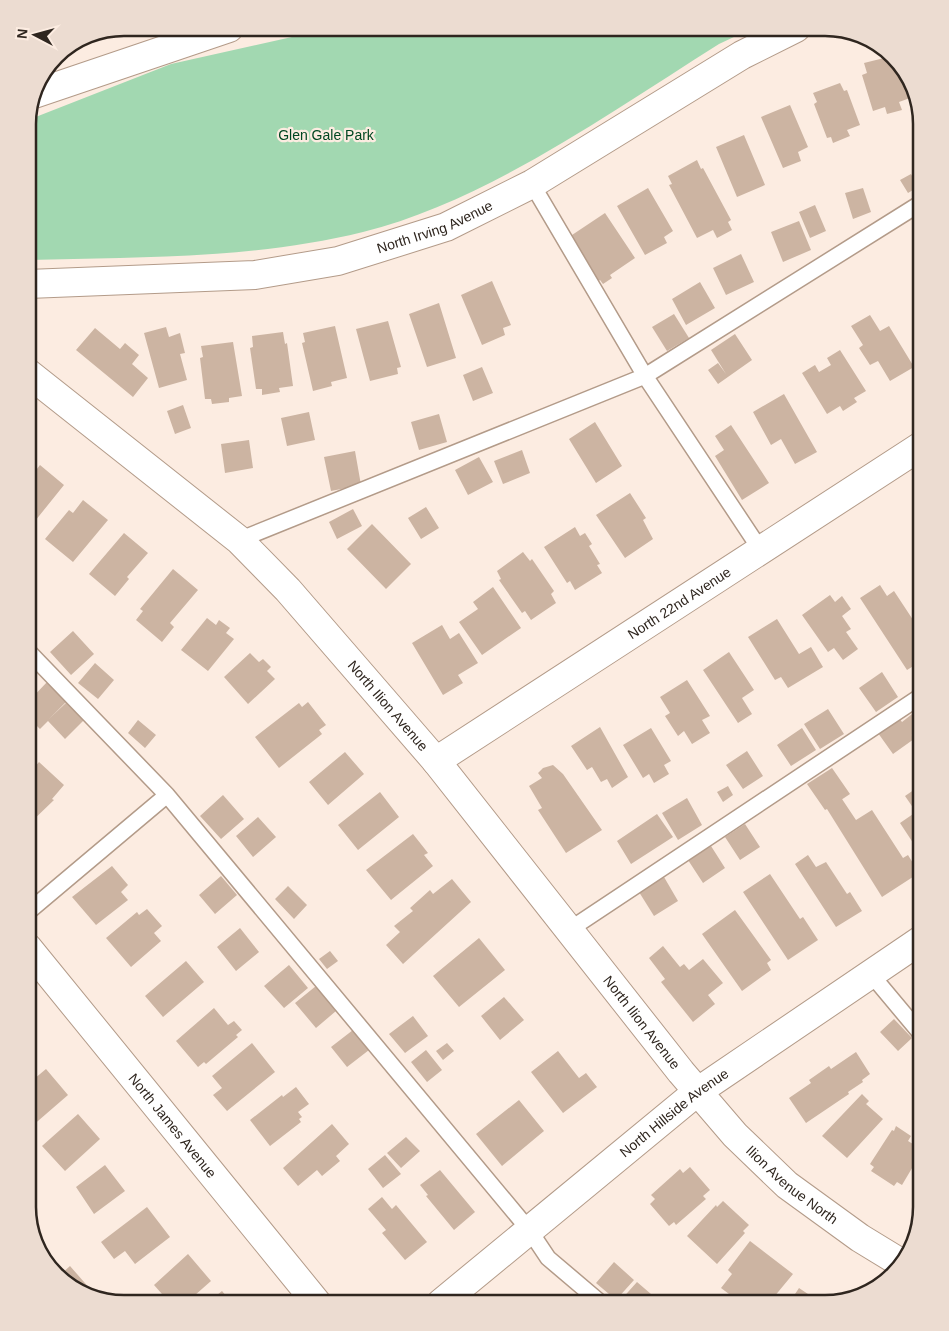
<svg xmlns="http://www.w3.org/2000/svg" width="949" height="1331" font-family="Arial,sans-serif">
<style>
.green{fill:#a2d8b1}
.building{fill:#ccb4a2}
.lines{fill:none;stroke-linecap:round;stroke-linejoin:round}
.lane-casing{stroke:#b39b89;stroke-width:18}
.street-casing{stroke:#b39b89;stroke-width:30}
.lane{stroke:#fff;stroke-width:15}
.street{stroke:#fff;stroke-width:28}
.labels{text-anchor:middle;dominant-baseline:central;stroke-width:4.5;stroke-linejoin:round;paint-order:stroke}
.park-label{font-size:14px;fill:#004621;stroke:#fcece1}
.street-label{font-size:14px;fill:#2f261f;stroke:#fcece1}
.rim{fill:none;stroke:#2f261f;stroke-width:2.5}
</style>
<rect width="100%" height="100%" fill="#fcece1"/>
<path class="green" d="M332,28H753L719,44C611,112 487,201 363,232C254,259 139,257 28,260V120L171,64Z"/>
<path class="building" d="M888,57L890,65L896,63L902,69L910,98L899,102L902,110L887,114L885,107L873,111L862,75L867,73L864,63Z
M840,83L844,91L847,90L860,125L847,130L850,136L833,143L831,137L827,138L814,104L817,102L813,93Z
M790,105L808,147L798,152L801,161L783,168L761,117Z
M744,135L765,185L737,197L716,147Z
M697,160L701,169L703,168L731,220L728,222L732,230L717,238L713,230L697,238L669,185L672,184L668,176Z
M911,174L918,187L908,193L900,180Z
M648,188L673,231L664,237L667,243L645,255L617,206Z
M863,188L871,212L853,219L845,193Z
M815,205L826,231L810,238L799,212Z
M605,213L635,258L610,275L612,278L603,284L600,280L598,282L569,237Z
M799,221L811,250L783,262L771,232Z
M921,228V247L913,233Z
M741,254L754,282L726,295L713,268Z
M492,281L511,325L503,328L505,335L482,345L461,295Z
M700,282L715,308L686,325L672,299Z
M439,303L456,358L427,367L409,314Z
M674,314L689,338L667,351L652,327Z
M870,315L880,331L889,326L914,367L890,381L878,361L870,365L859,348L863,345L851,326Z
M388,321L401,367L397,368L398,374L370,381L356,329Z
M335,326L347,378L331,382L332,386L313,391L302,343L305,342L303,333Z
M166,327L169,337L180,333L185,353L180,354L187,380L159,388L144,333Z
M95,328L120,349L125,343L139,355L132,364L148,378L133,397L76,350Z
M283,332L285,344L287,343L293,386L279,388L280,392L262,395V389H256L250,348L253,347L252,336Z
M735,334L752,360L718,384L708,370L718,363L726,374L711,350Z
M233,342L242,396L229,398V402L212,404L211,399H205L200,358L203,357L201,346Z
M840,350L866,391L854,398L857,402L843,411L840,406L827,414L802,373L815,365L819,372L831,365L827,358Z
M482,367L493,393L473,401L463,375Z
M784,394L817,452L795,464L781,439L771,445L753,412Z
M183,405L191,428L175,434L167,411Z
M309,412L315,440L287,446L281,418Z
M439,414L447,442L419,450L411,422Z
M595,422L622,466L596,483L569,439Z
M731,425L769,483L742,500L715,456L724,450L715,436Z
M249,440L253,468L225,473L221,444Z
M522,450L530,473L503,484L494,461Z
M355,451L361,485L331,491L324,457Z
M479,457L493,482L468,495L455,470Z
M40,465L64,485L31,526L28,523V476L30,478Z
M630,493L646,518L643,520L653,539L625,558L596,515Z
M83,500L108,520L73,562L45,539L69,510L73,513Z
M426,507L439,528L421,539L408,518Z
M353,509L362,526L337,539L329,522Z
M372,524L411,564L386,589L347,549Z
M575,527L580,536L585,533L592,544L589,546L600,564L597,565L602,573L575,590L570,581L567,583L544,547Z
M124,533L148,553L127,577L129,579L115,596L89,574Z
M523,552L530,561L532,559L554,591L551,594L556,603L531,620L525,611L522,613L499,580L501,579L497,571Z
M173,569L198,590L170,623L174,627L162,642L136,620L143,611L140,609Z
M921,571V583L916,574Z
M880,585L887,596L894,591L921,632V643L912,649L920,662L907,670L860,598Z
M493,587L521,628L482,655L459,622L478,609L473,602Z
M830,595L835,602L842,596L851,609L842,616L851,629L846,632L858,649L843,660L834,648L828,652L802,615Z
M207,618L216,625L219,620L230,628L226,633L234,639L208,671L181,650Z
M777,619L799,654L811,647L823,667L788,688L781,677L775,680L748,637Z
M442,625L450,639L459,633L478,663L458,675L463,683L443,695L412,643Z
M73,631L94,654L71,675L50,652Z
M729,652L754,690L742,698L752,714L738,723L703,670Z
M250,653L259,662L263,659L271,667L267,671L275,679L248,704L224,677Z
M95,663L114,680L98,699L78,683Z
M882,672L898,697L876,712L859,688Z
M687,680L710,716L702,720L710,733L692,744L684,731L678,736L665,716L670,713L660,697Z
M48,681L67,701L49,719L68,701L85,719L65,739L48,721L40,729L28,717V702Z
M308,702L326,725L319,730L322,734L279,768L255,737L299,703L302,707Z
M921,707V743L919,745L911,734L914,739L893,754L878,733L899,718L902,722Z
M828,709L844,734L820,749L804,724Z
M138,720L156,735L145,748L128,733Z
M600,727L628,777L612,788L607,779L601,782L592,767L587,770L571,746Z
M651,728L671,761L664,765L669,774L654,783L649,774L643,778L623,745Z
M802,728L816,750L791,766L777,745Z
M747,751L763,776L743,789L726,765Z
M345,752L364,774L328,805L309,782Z
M39,762L64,785L52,799L54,800L28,825V775Z
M553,765L563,774L602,830L566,853L538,810L542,808L529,786L542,778L538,773L543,768Z
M832,768L850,794L835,804L842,799L856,820L872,810L903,858L908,855L919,873L882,897L827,809L825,810L807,784Z
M921,785V855L900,823L916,812L905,796Z
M728,786L733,795L723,802L717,792Z
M380,792L399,817L358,850L338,825Z
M223,795L244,819L221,839L200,816Z
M687,798L702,825L678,840L662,813Z
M657,814L673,837L631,864L617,841Z
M258,817L276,837L253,857L236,836Z
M745,824L760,847L740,860L725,837Z
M413,834L428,853L424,855L433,866L391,900L366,870Z
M711,846L725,868L703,883L688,860Z
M808,855L816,867L826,862L847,894L850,892L862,911L836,927L795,864Z
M112,866L128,885L121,892L128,900L96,925L72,897Z
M770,874L800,919L803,917L818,940L788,960L743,892Z
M221,876L237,895L215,914L199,895Z
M664,877L678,901L654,916L639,892Z
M452,879L471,902L403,964L386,945L400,932L394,926L413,911L410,908L430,890L433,894Z
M288,886L307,905L294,919L275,899Z
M147,909L162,926L154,933L161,941L131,967L106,938L137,912L139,915Z
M735,910L771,960L767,963L771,970L742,991L702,934Z
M240,928L259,952L236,971L217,947Z
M479,938L505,970L459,1007L433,976Z
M663,946L680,967L684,964L689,970L703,959L723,983L708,995L715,1004L693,1022L661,982L665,979L649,958Z
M330,951L338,961L327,969L319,959Z
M186,961L204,982L163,1017L145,996Z
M289,965L308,988L284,1008L264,986Z
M316,986L336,1011L316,1028L295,1003Z
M504,997L524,1020L500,1040L481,1016Z
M214,1008L228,1025L234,1021L242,1030L236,1035L238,1037L206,1064L204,1062L198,1067L176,1041Z
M413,1016L428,1036L405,1053L389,1034Z
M894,1019L912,1038L898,1051L880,1032Z
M353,1030L369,1050L347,1067L331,1047Z
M252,1043L275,1072L227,1111L213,1095L222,1088L212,1076Z
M447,1043L454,1051L443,1060L436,1051Z
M426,1050L442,1070L427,1082L411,1062Z
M558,1051L579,1078L586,1073L597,1087L563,1113L531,1072Z
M856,1052L870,1074L862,1080L863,1082L848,1092L849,1094L806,1123L789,1098L811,1083L809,1080L829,1066L831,1069Z
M46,1069L68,1095L31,1127L28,1122V1084Z
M296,1087L309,1104L298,1112L302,1117L299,1119L301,1122L270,1146L250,1120L282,1095L283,1097Z
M862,1094L869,1101L866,1104L883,1119L847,1158L822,1136Z
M519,1100L544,1131L502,1166L476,1134Z
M78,1114L100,1139L65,1171L42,1146Z
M332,1124L349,1144L336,1156L340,1161L322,1176L317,1170L298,1186L283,1168Z
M896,1126L911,1136L908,1141L921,1149V1153L902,1185L897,1182L894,1186L871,1171L874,1167L870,1164L892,1130L894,1131Z
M406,1137L420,1151L401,1168L387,1153Z
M385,1155L401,1174L383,1188L368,1169Z
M105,1165L125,1191L94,1214L76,1187Z
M690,1167L710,1190L703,1196L706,1199L676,1225L674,1222L669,1226L650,1204L655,1199L651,1195L680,1169L683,1173Z
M440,1170L475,1212L454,1230L426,1196L428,1195L420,1185Z
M382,1197L392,1209L396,1205L427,1242L405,1260L382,1233L386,1230L368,1209Z
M723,1201L749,1225L743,1231L745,1233L717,1264L687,1236L716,1205L717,1207Z
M147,1207L170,1237L135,1264L125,1251L114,1259L101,1242Z
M750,1241L793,1274L769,1303L765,1301L763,1303H741L721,1288L732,1274L728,1270Z
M188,1254L211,1281L186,1303H170L154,1285Z
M614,1262L634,1280L616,1300L596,1283Z
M70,1266L91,1290L87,1294L75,1290L60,1275Z
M637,1282L658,1300L655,1303L619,1302Z
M799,1288L814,1298L816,1295L828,1303H789Z
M222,1291L232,1303H207Z"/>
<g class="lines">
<defs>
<path id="lane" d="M532,184L645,376L760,549
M239,540L645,376L921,203
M28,651L167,795L530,1231L548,1258L601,1303
M28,912L167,795
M569,930L921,696
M870,973L921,1034"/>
<g id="street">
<path d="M34,94L229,28"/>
<path id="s1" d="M28,284L255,275L338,261L446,227L532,184L742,55L796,28"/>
<path id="s2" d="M28,373L239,540L288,590L436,761L681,1072L735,1135L787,1185L860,1238L901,1263"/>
<path id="s3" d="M436,761L921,446"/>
<path id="s4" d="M28,948L317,1303"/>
<path id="s5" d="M441,1303L697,1092L921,940"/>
</g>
</defs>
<use href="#lane" class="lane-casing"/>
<use href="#street" class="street-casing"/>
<use href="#lane" class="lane"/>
<use href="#street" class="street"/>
</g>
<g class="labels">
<g class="park-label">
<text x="326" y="135">Glen Gale Park</text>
</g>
<g class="street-label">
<text stroke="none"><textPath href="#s1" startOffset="414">North Irving Avenue</textPath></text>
<text stroke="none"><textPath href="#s3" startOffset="290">North 22nd Avenue</textPath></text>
<text stroke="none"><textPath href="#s2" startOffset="492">North Ilion Avenue</textPath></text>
<text stroke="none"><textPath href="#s2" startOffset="898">North Ilion Avenue</textPath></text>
<text stroke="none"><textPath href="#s5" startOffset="301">North Hillside Avenue</textPath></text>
<text stroke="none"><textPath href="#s4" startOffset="229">North James Avenue</textPath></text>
<text stroke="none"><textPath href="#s2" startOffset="1120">Ilion Avenue North</textPath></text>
</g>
</g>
<path d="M0 0H949V1331H0ZM124 36H825A88 88 0 0 1 913 124V1207A88 88 0 0 1 825 1295H124A88 88 0 0 1 36 1207V124A88 88 0 0 1 124 36Z" fill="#ecdcd1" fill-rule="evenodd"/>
<path class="rim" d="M124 36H825A88 88 0 0 1 913 124V1207A88 88 0 0 1 825 1295H124A88 88 0 0 1 36 1207V124A88 88 0 0 1 124 36Z"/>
<g transform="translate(35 35) rotate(276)" stroke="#fcece1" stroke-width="4" paint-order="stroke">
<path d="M0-4L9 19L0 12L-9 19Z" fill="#2f261f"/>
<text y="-8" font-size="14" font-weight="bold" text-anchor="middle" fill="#2f261f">N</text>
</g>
</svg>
